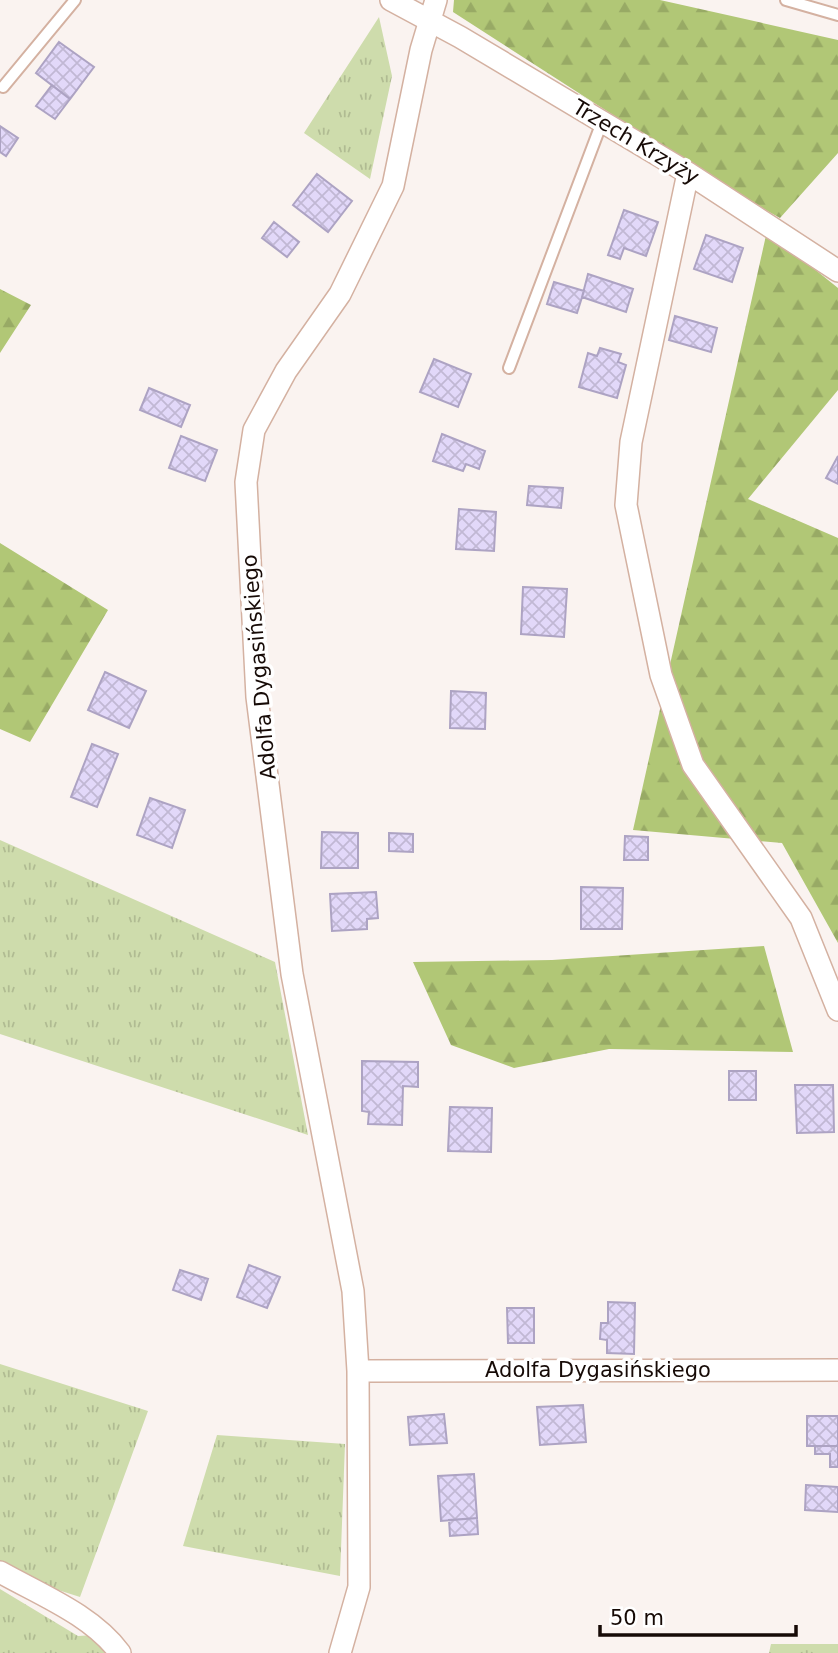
<svg xmlns="http://www.w3.org/2000/svg" width="838" height="1653" font-family="'DejaVu Sans',sans-serif">
<style>
.grass{fill:url(#grass-tufts)}
.forest{fill:url(#forest-firs)}
.building{fill:url(#building-cross-hatch);stroke:#ada3c3;stroke-width:2}
.lines{fill:none;stroke-linecap:round;stroke-linejoin:round}
.lane-casing{stroke:#d4b1a1;stroke-width:14}
.street-casing{stroke:#d4b1a1;stroke-width:24}
.lane{stroke:#fff;stroke-width:10}
.street{stroke:#fff;stroke-width:21}
.labels{text-anchor:middle;dominant-baseline:central;stroke-width:7;stroke-linejoin:round;paint-order:stroke}
.street-label{font-size:21px;fill:#160a06;stroke:#fff}
</style>
<defs>
<pattern id="grass-tufts" width="24" height="20" patternUnits="userSpaceOnUse" patternTransform="scale(1.75)"><rect width="24" height="20" fill="#cedcac"/><path d="M3 7l-1-3M5 7V3M7 7l1-3M15 17l-1-3M17 17v-4M19 17l1-3" fill="none" stroke="#b0bb92"/></pattern>
<pattern id="forest-firs" width="22" height="20" patternUnits="userSpaceOnUse" patternTransform="scale(1.75)"><rect width="22" height="20" fill="#b1c776"/><path d="M5 1l3.5 6h-7zM16 11l3.5 6h-7z" fill="#98aa65"/></pattern>
<pattern id="building-cross-hatch" width="8" height="8" patternUnits="userSpaceOnUse" patternTransform="scale(1.75)"><rect width="8" height="8" fill="#e2d8f9"/><path d="M0 0l8 8M0 8l8-8" fill="none" stroke="#c1b8d4"/></pattern>
</defs>
<rect width="100%" height="100%" fill="#faf3f0"/>
<path class="grass" d="M379,17L392,76L370,179L304,133Z
M0,840L275,962L308,1135L0,1034Z
M0,1364L148,1411L80,1597L36,1583L0,1561Z
M217,1435L345,1444L340,1576L183,1546Z
M0,1589L78,1636L95,1635L110,1653H0Z
M771,1644H838V1653H769Z"/>
<path class="forest" d="M454,0H660L838,40V153L780,218L728,189L453,12Z
M767,231L838,288V390L748,499L838,538V943L782,843L633,830Z
M0,289L31,305L0,353Z
M0,543L108,610L30,742L0,729Z
M764,946L793,1052L609,1049L514,1068L451,1045L413,962L552,960Z"/>
<path class="building" d="M59,42L94,67L70,99L36,73Z
M52,85L70,99L55,119L36,106Z
M0,126L18,138L6,156L0,152Z
M317,174L352,201L328,232L293,205Z
M624,210L658,222L646,256L624,248L620,259L608,255Z
M274,222L299,242L287,257L262,238Z
M706,235L743,248L732,282L694,269Z
M588,274L633,289L626,312L582,297Z
M554,282L584,291L577,313L547,304Z
M675,316L717,328L711,352L669,340Z
M600,348L621,354L618,362L626,365L617,398L579,387L588,353L597,356Z
M434,359L471,374L458,407L420,392Z
M149,388L190,405L181,427L140,410Z
M442,434L485,451L479,469L466,464L463,471L433,461Z
M181,436L217,450L205,481L169,468Z
M838,456V484L826,478Z
M529,486L563,488L561,508L527,505Z
M459,509L496,512L494,551L456,549Z
M523,587L567,589L564,637L521,634Z
M105,672L146,691L129,728L88,710Z
M451,691L486,693L485,729L450,728Z
M92,744L118,754L97,807L71,797Z
M150,798L185,810L172,848L137,835Z
M322,832L358,833V868H321Z
M389,833L413,834V852L389,851Z
M625,836L648,837V860H624Z
M581,887L623,888L622,929H581Z
M376,892L378,918L367,919V929L332,931L330,894Z
M362,1061L418,1062V1087L403,1086L402,1125L368,1124L369,1112L362,1111Z
M729,1071H756V1100H729Z
M795,1085H833L834,1132L797,1133Z
M450,1107L492,1108L491,1152L448,1151Z
M249,1265L280,1277L267,1308L237,1297Z
M180,1270L208,1279L201,1300L173,1290Z
M608,1302L635,1303L634,1354L607,1353V1340L600,1339L601,1323H608Z
M507,1308H534V1343H508Z
M583,1405L586,1442L540,1445L537,1407Z
M444,1414L447,1443L410,1445L408,1417Z
M807,1416H838V1446H807Z
M815,1446H838V1467H830V1454H815Z
M474,1474L477,1518L441,1521L438,1476Z
M806,1485L838,1487V1512L805,1510Z
M477,1518L478,1534L450,1536L449,1520Z"/>
<g class="lines">
<defs>
<path id="lane" d="M786,0L838,15
M3,87L75,0
M509,368L602,122"/>
<path id="street" d="M391,0L460,37L688,173L838,271
M688,173L631,442L626,505L661,675L693,765L801,918L838,1010
M358,1371L353,1291L292,974L257,697L246,482L254,430L286,371L340,294L393,186L421,50L436,0
M0,1572C41,1595 92,1615 120,1653
M340,1653L359,1587L358,1371L838,1370"/>
</defs>
<use href="#lane" class="lane-casing"/>
<use href="#street" class="street-casing"/>
<use href="#lane" class="lane"/>
<use href="#street" class="street"/>
</g>
<g class="labels">
<g class="street-label">
<text transform="translate(636 142) rotate(31)">Trzech Krzyży</text>
<text transform="translate(259 667) rotate(-95)">Adolfa Dygasińskiego</text>
<text x="598" y="1370">Adolfa Dygasińskiego</text>
</g>
</g>
<path d="M600 1625v10h196v-10" fill="none" stroke="#160a06" stroke-width="3.5"/>
<text x="610" y="1625" font-size="21" fill="#160a06" stroke="#ffffff" stroke-width="5" paint-order="stroke">50 m</text>
</svg>
